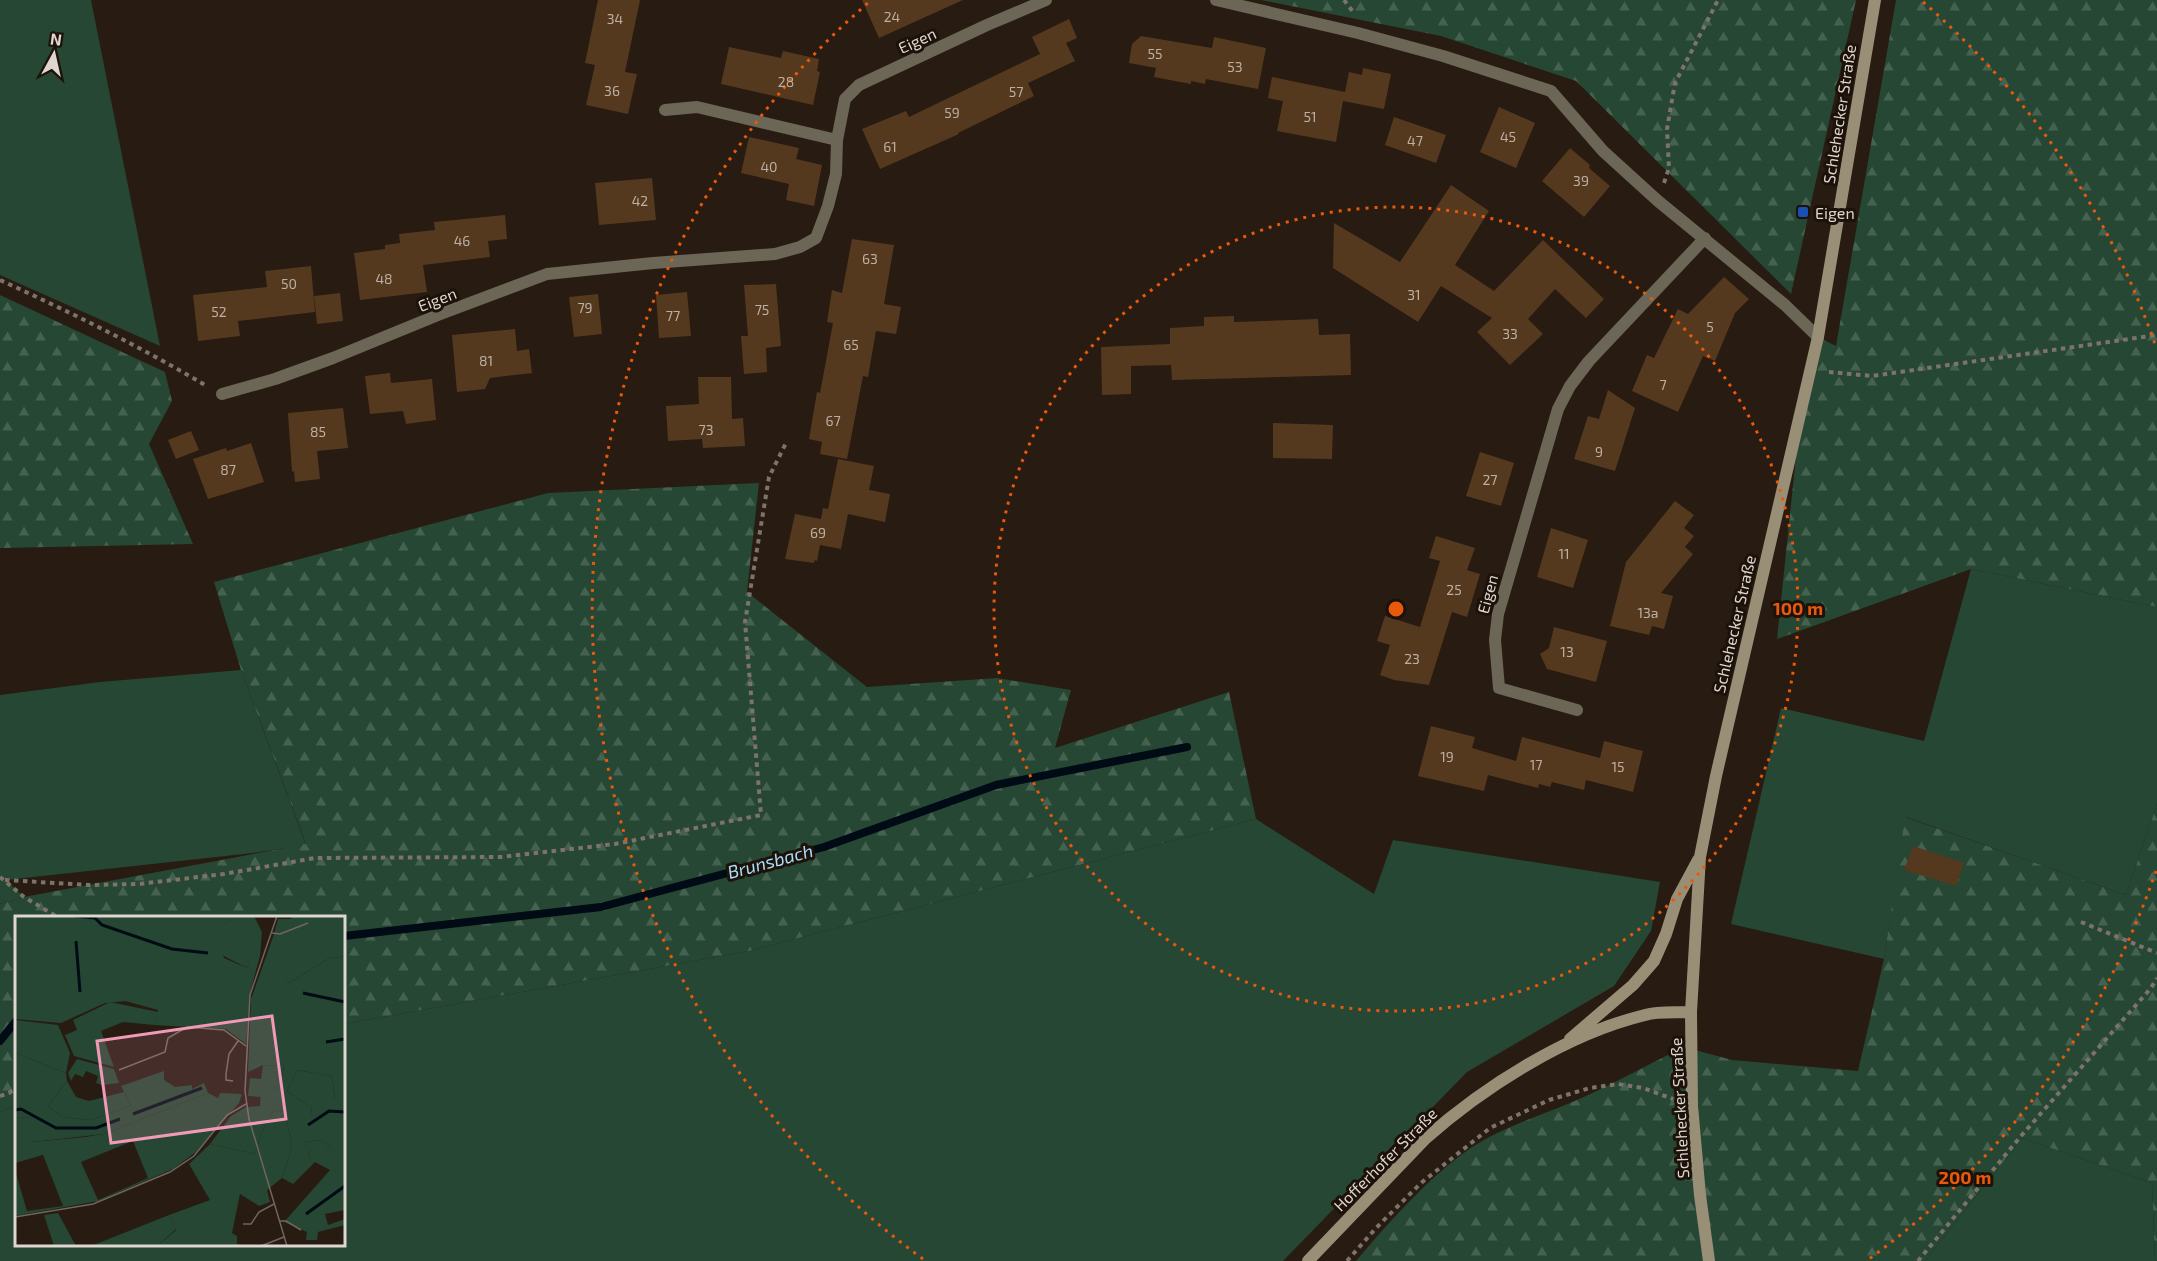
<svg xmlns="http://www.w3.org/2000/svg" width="2157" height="1261" font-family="'Exo 2',sans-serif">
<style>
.grass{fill:#264733}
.forest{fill:url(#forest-firs)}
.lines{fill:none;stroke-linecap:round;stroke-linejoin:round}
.stream{stroke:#000b15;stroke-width:8}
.building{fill:#55391f}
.path{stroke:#7d736b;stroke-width:4;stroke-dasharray:4.5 4.5;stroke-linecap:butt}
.street{stroke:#6c6656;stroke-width:12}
.secondary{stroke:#998f76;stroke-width:12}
.ring{fill:none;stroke:#e8590c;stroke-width:3;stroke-dasharray:3 6}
.transit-dot{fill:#1a4fb4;stroke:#1d1209;stroke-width:2}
.labels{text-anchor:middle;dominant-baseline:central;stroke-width:6;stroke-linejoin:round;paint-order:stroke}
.number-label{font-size:14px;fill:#bcafa3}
.street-label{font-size:16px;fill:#ded6cf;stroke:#1d1209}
.poi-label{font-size:16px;fill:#ded6cf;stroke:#1d1209;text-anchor:start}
.water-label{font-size:18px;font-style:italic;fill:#aadefd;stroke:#1d1209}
.inset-river{fill:none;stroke:#000b15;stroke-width:3}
.inset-road{fill:none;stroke:#70665e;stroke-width:1.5}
.view{fill:#f09ab7;fill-opacity:0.15;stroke:#f09ab7;stroke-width:3}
.inset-edge{fill:none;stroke:#ded6cf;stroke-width:3}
.centre{fill:#e8590c;stroke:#1d1209;stroke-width:3}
.ring-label{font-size:18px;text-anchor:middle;font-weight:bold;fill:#e8590c;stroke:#1d1209;stroke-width:6;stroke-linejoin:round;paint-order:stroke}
</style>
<defs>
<pattern id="forest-firs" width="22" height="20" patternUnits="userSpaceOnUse" patternTransform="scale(1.5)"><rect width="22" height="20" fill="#264733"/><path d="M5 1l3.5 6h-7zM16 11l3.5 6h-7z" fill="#456150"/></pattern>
</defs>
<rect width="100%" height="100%" fill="#271b12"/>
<path class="grass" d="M0,0H91L160,346L0,275Z
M1971,569L2157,607V804L2126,895L1906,817L1884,959L1731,924L1781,708L1924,741Z
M241,670L306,845L253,853L6,880L24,897L0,904V695L100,682Z
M1256,819L1374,894L1393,840L1660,882L1651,931L1614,986L1467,1072L1283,1261H0V1112L16,1106V1244H344V1024L749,951Z
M2022,1138L2152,1183L2155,1261H1925Z"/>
<path class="forest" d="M1261,0H1856L1791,294L1576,81L1441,36Z
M1896,0H2157V607L1971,569L1777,639L1800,418L1818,337L1836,346Z
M0,295L165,372L172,401L149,444L193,544L0,548Z
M759,483L747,592L867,687L997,678L1071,690L1055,748L1229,692L1256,819L749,951L344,1024V918H16V1106L0,1112V904L24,897L306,844L241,670L214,582L548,493Z
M2157,804V1261H2155L2152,1183L2022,1138L1925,1261H1356C1389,1222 1434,1171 1477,1144C1511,1123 1550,1113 1586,1096C1619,1081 1651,1063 1684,1047L1732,1060L1858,1071L1884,959L1905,817L2126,895Z"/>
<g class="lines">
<path class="stream" d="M344,936L601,907L824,847L996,785L1187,747
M0,1041L16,1021"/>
</g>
<path class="building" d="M598,0H640L625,72L637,74L628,114L586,105L595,65L585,63Z
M862,0H963L879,38Z
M1069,19L1077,38L1066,43L1075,61L1028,83L1034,96L958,133L959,134L880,169L862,129L906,111L909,117L1040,54L1032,37Z
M1141,36L1212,48L1214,37L1266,48L1258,89L1206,79L1205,84L1191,81V84L1154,77L1156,68L1129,63L1132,44Z
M729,47L781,58L783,51L819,59L817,71L820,72L813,105L721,84Z
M1363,68L1391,74L1384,109L1343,101L1336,142L1277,131L1283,101L1268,98L1272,77L1345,92L1349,72L1362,75Z
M1499,107L1535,123L1516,168L1480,152Z
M1394,117L1446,135L1436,163L1385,145Z
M749,137L799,148L796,159L822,165L814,206L786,200L789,184L741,173Z
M1570,148L1590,165L1589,168L1610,186L1584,217L1542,181Z
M652,178L656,220L599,225L595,183Z
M1451,185L1489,211L1455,265L1494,291L1543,240L1604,299L1586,318L1555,289L1528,319L1543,334L1510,365L1477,332L1492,318L1441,286L1418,322L1333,268L1334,223L1400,262Z
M505,215L507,239L488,241L490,257L423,265L427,292L360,300L354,253L385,249V245L400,243L399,234L435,230L434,222Z
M852,239L894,245L884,304L901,307L896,334L876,331L868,377L863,376L847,459L820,454L822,442L809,439L817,392L820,393L833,323L827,322L832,290L842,293Z
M311,266L315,312L238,321L240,336L198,341L193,295L267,287L265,271Z
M1724,277L1749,299L1735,313L1715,361L1703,356L1678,412L1632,391L1647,355L1654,358L1678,309L1688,314Z
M776,284L781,346L766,348L767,372L744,374L741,336H748L744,285Z
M687,292L691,336L659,338L656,295Z
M340,293L343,321L317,324L314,296Z
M598,294L602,334L574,337L569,297Z
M1234,316V322L1318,319L1319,335L1350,334L1351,375L1172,380L1171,365L1131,366V394L1102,395L1101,347L1170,344V328L1204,326V317Z
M515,329L517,351L529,349L532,373L490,378L485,389L457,392L452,335Z
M390,373L391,383L432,379L436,420L406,424L403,411L370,414L365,376Z
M698,377H731L732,419L743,418L745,446L703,448L702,439L668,441L666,406L699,404Z
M1608,390L1635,408L1615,471L1574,459L1588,416L1599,419Z
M343,408L348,448L317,451L320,479L295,482L294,471L292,472L288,413Z
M1273,423L1333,425L1332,459L1273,458Z
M191,431L199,450L176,459L168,440Z
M251,443L264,482L208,499L193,459L226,448L227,451Z
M1480,452L1514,463L1501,506L1466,496Z
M838,459L874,466L869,490L890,494L885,522L848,514L841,549L820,545L817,561L815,560L814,563L785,559L795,514L821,519L823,508L828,509Z
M1675,501L1694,515L1684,528L1694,536L1685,547L1693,554L1661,593L1673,596L1664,629L1652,626L1649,635L1610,626L1626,562Z
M1551,528L1588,540L1573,588L1537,577Z
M1436,536L1475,548L1467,570L1480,574L1467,617L1452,612L1429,685L1394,680L1380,675L1390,645L1377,641L1385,616L1420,627L1440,561L1429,558Z
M1554,627L1607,641L1596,682L1547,669L1540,654L1549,648Z
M1431,726L1475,737L1472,748L1516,761L1522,737L1600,758L1604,741L1643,751L1633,792L1586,780L1584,790L1552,782L1550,787L1539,784L1538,788L1488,775L1484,791L1418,776Z
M1913,846L1964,863L1956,886L1904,870Z"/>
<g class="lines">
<path class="path" d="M1344,0L1354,13
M1664,183L1669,168L1667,129L1675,83L1718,0
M0,280C70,312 139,346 205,385
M1829,372L1872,376L2157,335
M0,877L24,897L59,918
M5,880L89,885L139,884L224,874L315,858L501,857L615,844L761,815L745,622L769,477L787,441
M2081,922L2157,953
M0,1096L9,1093L16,1088
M1347,1261L1376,1228L1421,1183L1490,1128L1549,1100L1590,1088L1618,1084L1643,1088L1673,1099
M1918,1261L2021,1136L2151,988L2157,978"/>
<path class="street" d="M1216,0L1358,33L1443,56L1551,91L1603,151L1658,201L1785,305L1818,337
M665,110L697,107L837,140
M222,394L275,379L333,358L438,315L547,274L653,263L775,254L800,247L816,238L828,206L836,174L837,140L845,99L859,85L987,25L1046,0
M1577,710L1499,688L1495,640L1498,614L1558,409L1570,386L1589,361L1705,238"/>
<path class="secondary" d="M1570,1039L1633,985L1654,961L1666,934L1677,899L1698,860
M1308,1261L1425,1139C1485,1086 1567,1034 1645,1015C1659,1011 1676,1013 1691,1012
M1709,1261L1700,1195L1692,1106L1691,1012L1700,857L1716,776L1818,337L1875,0"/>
</g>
<g class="ring">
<circle cx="1396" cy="609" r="402"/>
<path d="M2156 871A804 804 0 0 1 1869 1259M923 1259A804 804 0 0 1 869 2M1923 2A804 804 0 0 1 2156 347"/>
</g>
<rect class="transit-dot" x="1797" y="206" width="12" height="12" rx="3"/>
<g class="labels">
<g class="number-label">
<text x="892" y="16">24</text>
<text x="615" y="18">34</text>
<text x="1155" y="53">55</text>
<text x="1235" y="66">53</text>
<text x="786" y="81">28</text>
<text x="612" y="90">36</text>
<text x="1016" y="91">57</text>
<text x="952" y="112">59</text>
<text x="1310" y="116">51</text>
<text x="1508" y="136">45</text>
<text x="1415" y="140">47</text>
<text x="890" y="146">61</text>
<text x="769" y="166">40</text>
<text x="1581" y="180">39</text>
<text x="640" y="200">42</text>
<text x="462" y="240">46</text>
<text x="870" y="258">63</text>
<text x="384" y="278">48</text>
<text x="289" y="283">50</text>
<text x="1414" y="294">31</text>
<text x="585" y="307">79</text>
<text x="762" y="309">75</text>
<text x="219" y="311">52</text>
<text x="673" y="315">77</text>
<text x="1710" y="326">5</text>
<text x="1510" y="333">33</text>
<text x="851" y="344">65</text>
<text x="486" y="360">81</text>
<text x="1663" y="384">7</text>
<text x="833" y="420">67</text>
<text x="706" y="429">73</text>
<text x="318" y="431">85</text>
<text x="1599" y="451">9</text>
<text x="228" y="469">87</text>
<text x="1490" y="479">27</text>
<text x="818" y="532">69</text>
<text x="1564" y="553">11</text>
<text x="1454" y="589">25</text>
<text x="1648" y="612">13a</text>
<text x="1567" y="651">13</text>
<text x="1412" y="658">23</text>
<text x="1447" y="756">19</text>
<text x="1536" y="764">17</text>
<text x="1618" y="766">15</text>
</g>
<g class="street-label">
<text transform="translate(917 40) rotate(-25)">Eigen</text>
<text transform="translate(1839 114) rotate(-81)">Schlehecker Straße</text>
<text transform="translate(437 299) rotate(-21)">Eigen</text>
<text transform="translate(1487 594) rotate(-75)">Eigen</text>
<text transform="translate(1734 624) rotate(-77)">Schlehecker Straße</text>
<text transform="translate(1679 1108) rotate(-93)">Schlehecker Straße</text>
<text transform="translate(1385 1159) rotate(-45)">Hofferhofer Straße</text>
</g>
<g class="poi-label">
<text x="1815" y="212">Eigen</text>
</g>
<g class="water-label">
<text transform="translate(770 861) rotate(-15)">Brunsbach</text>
</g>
</g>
<g transform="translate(15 916)">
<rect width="330" height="330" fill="#271b12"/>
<path d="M222,0H239L247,16L245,40H237L232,52L205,38L201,13ZM276,0H330V40L313,43L274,67L264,56L258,21L263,3H276ZM95,86L143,96L139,109L108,106L86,115L99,151L59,140L50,119L62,114L58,104ZM0,104L43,109L55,137L51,157L0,137ZM248,149L269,150L265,173L246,170V181L233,180L235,162L246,163ZM282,154L317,160L320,183L304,201L296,198L297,192L272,175ZM52,165L61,181L74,185L109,176L116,190L75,204L47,201L33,190ZM193,177L203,182L205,177L227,178L224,187L181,236L158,253L83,285L0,300V254L12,295L48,290L28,239L0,247V201L17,202V226L70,221L89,218ZM118,225L133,262L83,284L66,246ZM259,194L270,196L277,231L267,262L252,274L255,286L244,290L225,278L217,317L222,320V328L229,330H142L161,314L154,299L195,284L174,248L195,228L240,238L247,215ZM307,224L316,231L297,246L293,238L296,235L287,226ZM43,297L61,330H39L29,299Z" fill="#264733" fill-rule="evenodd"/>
<path d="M0,0H222L202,13V18L209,42L232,52L237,39L245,40L236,73L231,128L211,113L139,109L143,94L110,85L90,87L46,107L0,103ZM279,11V30L269,31L276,49L265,56L274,67L313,43L330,40V294L310,298L313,309L330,303V309L303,316L302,324H291L292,316L269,306L315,254L300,246L278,268L267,262L277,231L270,196L259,194L247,215L240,238L195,228L216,200L231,191L245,190L246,169L265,173L269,150L248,149L233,156L236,83L258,21ZM282,154L317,160L320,182L308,188L304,200L296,198L297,192L272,175ZM307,224L316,231L297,245L293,238L296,235L288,226ZM0,137L51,157L52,165L33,190L47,201L75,204L116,190L106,170L149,155V164L160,171L177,169V173L189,167L193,177L89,218L17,226V202L0,201ZM62,143L99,153L104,167L87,169L81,167L83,160L71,155L68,161L60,158L56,165L53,157ZM154,299L161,313L142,330H76Z" fill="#264733" fill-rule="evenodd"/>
<path class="inset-river" d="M60,0L80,2L87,9L157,33L193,37M61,25L65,76M288,77L330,86M311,126L330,123M0,194L6,193L41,212H81L105,203M118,198L187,172M293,209L314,195L330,196M291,298L330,270"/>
<path class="inset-road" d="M262,0L235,79L230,175L234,203L272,330M257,17L265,18L293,7M104,154L150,136L153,122L172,111L209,114L231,130M218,165L211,164V158L214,138L223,125M0,301L78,288L155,256L179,240L212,199L231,188M264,305H271L286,314M228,308H236L244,296L259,288M246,330L269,321"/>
<path class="view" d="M257,100L271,203L96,227L82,125Z"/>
<rect width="330" height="330" class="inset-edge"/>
</g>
<circle cx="1396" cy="609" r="9" class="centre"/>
<g class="ring-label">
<text x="1798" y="615">100 m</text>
<text x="1965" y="1184">200 m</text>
</g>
<g transform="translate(54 54) rotate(8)" stroke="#1d1209" stroke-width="4.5" paint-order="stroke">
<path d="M0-4.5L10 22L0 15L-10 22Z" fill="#ded6cf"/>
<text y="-9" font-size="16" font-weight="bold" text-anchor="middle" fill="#ded6cf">N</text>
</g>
</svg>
